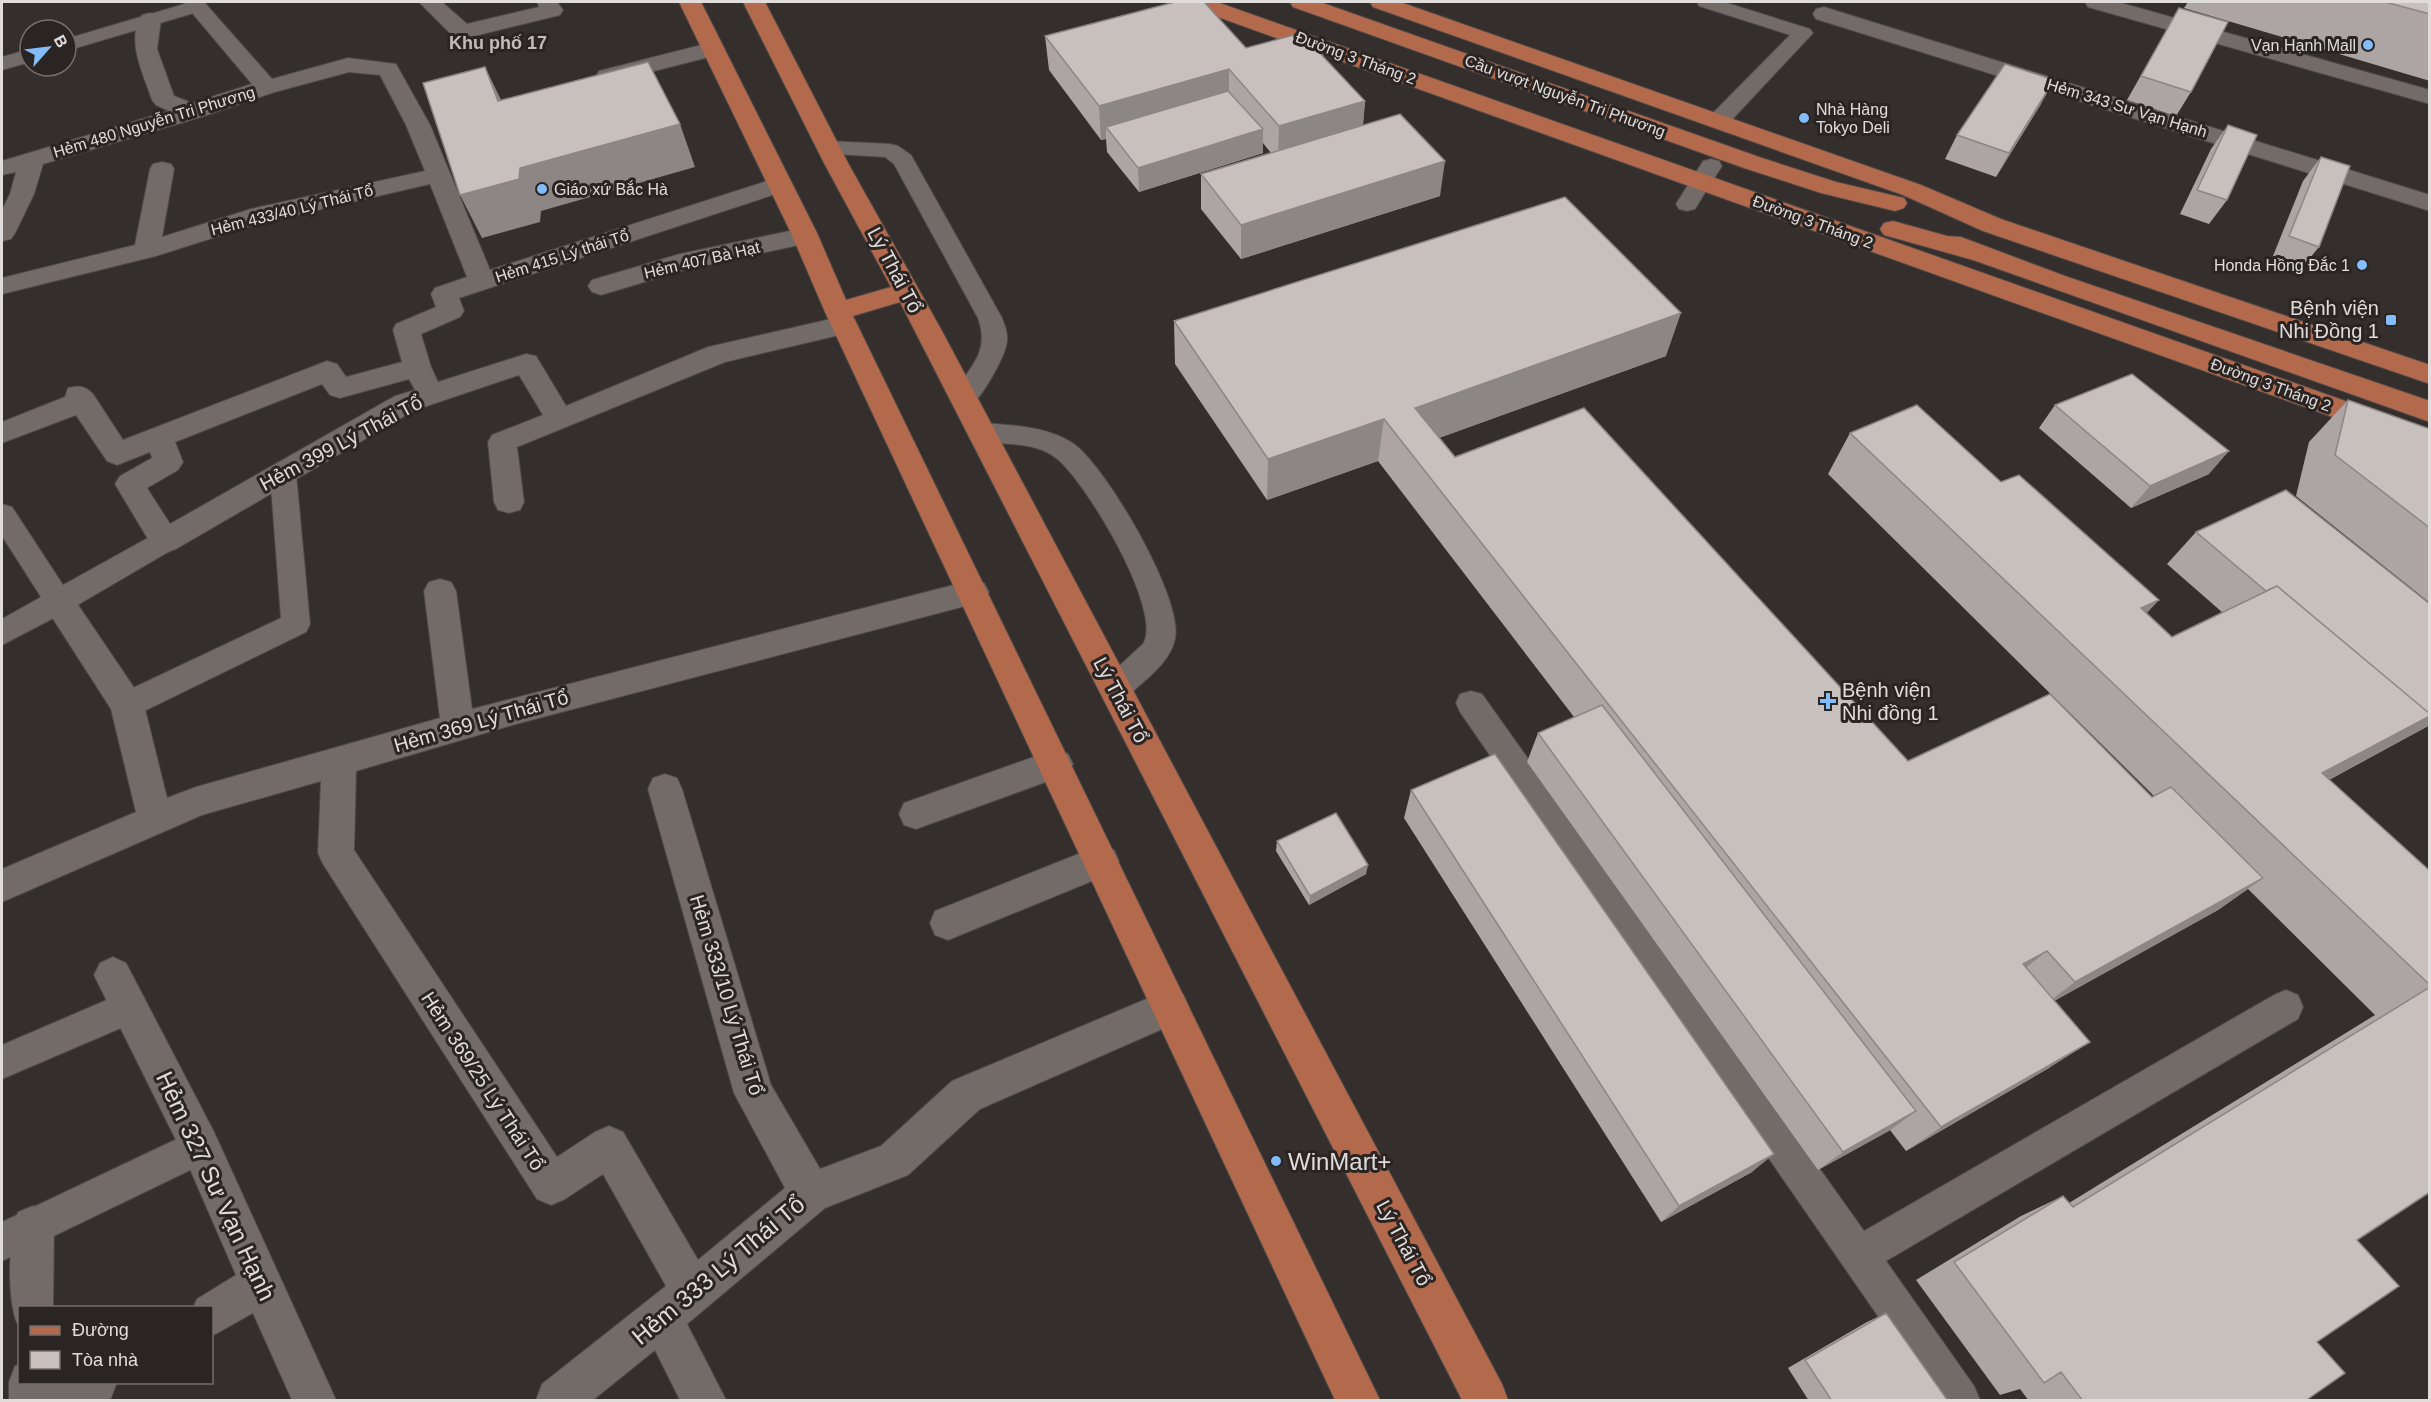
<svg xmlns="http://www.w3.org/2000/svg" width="2431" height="1402" font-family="Helvetica,sans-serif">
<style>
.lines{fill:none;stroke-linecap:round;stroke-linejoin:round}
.lane-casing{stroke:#4e4948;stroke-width:2}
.street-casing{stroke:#4e4948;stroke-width:2}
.primary-casing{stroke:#4e4948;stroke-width:2}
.lane{fill:#726b68;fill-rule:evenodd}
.street{fill:#726b68;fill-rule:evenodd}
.primary{fill:#b2694c;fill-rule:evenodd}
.wall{fill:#aca5a3}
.shaded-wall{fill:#8c8684}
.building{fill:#c8c0bd;stroke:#8c8684;stroke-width:1.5}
.poi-dot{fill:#82bcfa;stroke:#2a2422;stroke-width:2}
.labels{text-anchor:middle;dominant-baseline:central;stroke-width:6;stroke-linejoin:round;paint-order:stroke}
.far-poi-label{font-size:16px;fill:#e0dcdb;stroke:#2a2422;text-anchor:end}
.far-street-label{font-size:16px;fill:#e0dcdb;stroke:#2a2422}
.far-neighbourhood-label{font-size:18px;font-weight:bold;fill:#c4bcba;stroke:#2a2422}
.street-label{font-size:20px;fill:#e0dcdb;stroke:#2a2422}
.poi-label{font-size:20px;fill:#e0dcdb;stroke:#2a2422;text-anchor:end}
.near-poi-label{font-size:24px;fill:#e0dcdb;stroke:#2a2422;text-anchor:start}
.near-street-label{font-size:24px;fill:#e0dcdb;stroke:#2a2422}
</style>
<rect width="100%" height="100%" fill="#342e2c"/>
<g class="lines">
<defs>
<path id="lane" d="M191,2H204L207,6L204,10L66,51V39Z
M1697,2H1724L1810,29L1813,33L1727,125L1719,126L1711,125L1708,120L1711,115L1790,35L1699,6Z
M30,49V62L2,70V57Z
M828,141L890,144L898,146L911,155L1002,318C1005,326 1008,333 1007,341C1006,355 983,396 972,404C967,408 960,406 954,404L950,398C967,369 991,355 978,318L894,164L885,157L820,153L817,148L820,143Z
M1711,159L1719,161L1722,166L1698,204L1695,209L1687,211L1679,209L1676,204L1700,166L1703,161Z
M981,423C1011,425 1048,426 1074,444C1106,467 1184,599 1175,639C1171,658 1154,673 1140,685C1128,696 1121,703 1104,698L1100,689L1104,680L1143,644C1164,611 1085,480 1056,458C1032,439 999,447 972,439L968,432L972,425Z
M283,463L292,466L296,473L310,624L306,632L138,714L127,717L116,714L112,705L116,696L281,618L270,473L274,466Z
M2,504L12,507L63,585L155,534L165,530L175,534L179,541L175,548L69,610L2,645V619L41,597L2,536Z
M1471,691L1482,694L1864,1231L2274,995L2286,990L2298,995L2303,1007L2298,1019L1886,1261L1974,1386L1980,1400H1936L1460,712L1456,703L1460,694Z
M130,990L142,995L147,1007L142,1019L2,1079V1045Z
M200,1128L213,1133L218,1146L213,1159L2,1261V1222Z"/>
<path id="street" d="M183,2H204L272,79L348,58L396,64L430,125L490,270L770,180L779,177L788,180L791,185L788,190L459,298L464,311L460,317L421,334L431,367L438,382L526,354L536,356L566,406L708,347L844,316L853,319L857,325L853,331L844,334L725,362L517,447L524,502L520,510L509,513L498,510L494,502L488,442L492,435L543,415L519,375L415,410L176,549L165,553L154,549L115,484L120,476L152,458L150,452L117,465L107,461L76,415L2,443V422L65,397L68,388C80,385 85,386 93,394L123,440L327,361L337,364L346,377L402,362L393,330L396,324L436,307L431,294L435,288L467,277L430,184L257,224L156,256L2,294V278L135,245L150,169L153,164L162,162L171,164L174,169L162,237L251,209L425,171L406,125L380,75L349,72L275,92L201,117L43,164L34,194L15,233L11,239L2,241V210L10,194L16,172L2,175V161L169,111L156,105L152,100C144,75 125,40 142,15L150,13L158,15L161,20L157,49L174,96L192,103L252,84ZM409,379L415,390L395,396L170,524L147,488L178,470L183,462L175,442L322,384L330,395L340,398Z
M419,2H442L467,24L539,7L537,2H557L563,10L560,15L462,39L454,37Z
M2085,2H2118L2430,90V104L2088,7Z
M1824,7L2430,195V211L1816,19L1813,14L1816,9Z
M713,42L721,44L724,49L721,54L607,83L599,81L596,76L599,71Z
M804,228L813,230L817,236L813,242L684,270L601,295L592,292L588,286L592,280L680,254Z
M440,579L451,582L456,591L472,709L973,580L984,583L989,592L984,601L973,604L516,724L356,771L354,850L557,1157L595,1132L609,1126L623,1132L698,1260L785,1188L734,1093L648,789L653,778L665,774L677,778L682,789L771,1085L820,1169L881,1146L952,1081L1170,989L1183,994L1189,1007L1183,1020L980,1109L908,1175L825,1208L687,1324L726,1400H680L655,1350L593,1400H536L542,1384L666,1286L603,1174L565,1199L551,1205L537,1199L323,864L318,853L321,781L202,815L2,902V869L136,812L111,709L48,611L43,602L48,593L59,590L70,593L139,695L144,705L167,798L196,787L440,718L424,591L429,582Z
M1056,749L1068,754L1073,764L1068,774L916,829L904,825L899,814L904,803Z
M1101,845L1114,850L1119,861L1114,872L948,940L935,935L930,923L935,911Z
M113,957L126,963L214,1132L336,1400H292L253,1313L212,1336V1308H193L197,1299L236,1275L186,1160L94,975L100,963Z
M33,1206L48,1212L54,1227L53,1308H20V1324L17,1323C7,1299 8,1237 18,1212Z
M20,1365V1382H117L111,1398L106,1400H9V1382L15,1366Z"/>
<path id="primary" d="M679,2H701L817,233L846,300L891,287L824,163L743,2H765L848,163L942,331L1502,1384L1508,1400H1462L900,302L853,316L1380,1400H1335L825,312L791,233Z
M1187,2H1217L2430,431V452L1190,7Z
M1290,2H1320L1762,158L1836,182L1904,198L1907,203L1904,208L1895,211L1821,193L1744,168L1293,7Z
M1370,2H1400L1921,185L2001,219L2430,365V384L1983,231L1903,195L1373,7Z
M1893,221L1947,236L1961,237L2065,276L2430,401V422L1973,260L1884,235L1880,229L1884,223Z"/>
</defs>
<use href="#lane" class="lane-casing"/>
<use href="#street" class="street-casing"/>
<use href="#primary" class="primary-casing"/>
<use href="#lane" class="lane"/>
<use href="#street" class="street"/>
<use href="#primary" class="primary"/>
</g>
<path class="wall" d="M2188,2H2430V81L2184,8Z
M2179,8L2191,92L2176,116L2127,100Z
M1045,36L1246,48L1365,101L1363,125L1440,196L1241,259L1201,209V174L1271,153L1263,143V153L1139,192L1107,152L1106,139L1101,140L1049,70Z
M2041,104L1996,177L1945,159L1957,135Z
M2228,125L2227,200L2209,224L2180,214L2211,149Z
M2321,157L2319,247L2299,271L2271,261L2303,181Z
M1174,321L1666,356L1439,438L1455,457L1908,761L2152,797L2154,796L1828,474L1850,433L2146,613L2172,637L2223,613L2167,564L2196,532L2430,725L2329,780L2430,871V1192L2357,1240L2317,1342L2305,1401H2029L2020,1389L2000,1395L1916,1280L2021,1216L2063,1196L2069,1203L2375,1015L2248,889L2218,910L2054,1001L2049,1068L1906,1151L1890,1130L1818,1170L1527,762L1538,733L1574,717L1378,461L1267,500L1175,364Z
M2348,400L2430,429V603L2296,496L2309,442Z
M2055,405L2209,474L2131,508L2039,428Z
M1411,790L1752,1172L1661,1222L1404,818Z
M1277,841L1366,874L1309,905L1276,851Z
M1886,1313L1948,1401H1809L1788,1368L1867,1322Z"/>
<path class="shaded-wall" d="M485,67L506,110L498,101Z
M1229,69V103L1106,127V139L1101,140L1099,106Z
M2054,80L2041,104L1996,177L2009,153Z
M1365,101L1362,135L1278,161L1279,126Z
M680,124L695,167L541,211L540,222L482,238L460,195L520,168Z
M1263,129V153L1139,192L1138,168Z
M1445,161L1440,196L1241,259V225Z
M1681,313L1666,356L1408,449L1415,408Z
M1384,419L1378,461L1267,500L1268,459Z
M2229,451L2209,474L2131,508L2150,486Z
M2159,600L2123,639L2141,608Z
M2430,716V725L2276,808L2322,773Z
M1368,865L1366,874L1309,905L1310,896Z
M2263,878L2218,910L2036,1011L2075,982Z
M2047,951L2010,980L2023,964Z
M2090,1042L2049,1068L1906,1151L1941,1127Z
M1916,1111L1889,1131L1818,1170L1843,1152Z
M1774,1154L1752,1172L1661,1222L1679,1206Z"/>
<path class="building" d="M1175,2H1204L1246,48L1301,33L1365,101L1279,126L1229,69L1099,106L1045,36Z
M2385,2H2430V14Z
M2179,8L2228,22L2191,92L2141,76Z
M648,62L680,124L520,168L519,179L460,195L423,83L485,67L498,101Z
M2005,64L2054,80L2009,153L1957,135Z
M1228,91L1263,129L1138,168L1106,127Z
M1400,114L1445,161L1241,225L1201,174Z
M2228,125L2257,135L2227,200L2197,190Z
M2321,157L2350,166L2319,247L2289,236Z
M1565,197L1681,313L1415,408L1455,457L1584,408L1908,761L2050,694L2152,797L2171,787L2263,878L2075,982L2047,951L2023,964L2090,1042L1941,1127L1384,419L1268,459L1174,321Z
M2132,374L2229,451L2150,486L2055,405Z
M2348,400L2430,429V528L2335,455Z
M1917,405L2001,482L2019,475L2159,600L2141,608L2172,637L2277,586L2430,714V716L2322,773L2430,871V985L1850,433Z
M2286,490L2430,604V714L2277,586L2266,591L2196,532Z
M1602,705L1916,1111L1843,1152L1538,733Z
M1495,754L1774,1154L1679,1206L1411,790Z
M1336,813L1368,865L1310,896L1277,841Z
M2430,987V1192L2357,1240L2399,1286L2317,1342L2345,1373L2305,1401H2083L2061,1372L2044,1383L1954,1262L2063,1196L2073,1207Z
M1886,1313L1948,1401H1832L1805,1360Z"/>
<g class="poi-dot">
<circle cx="2368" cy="45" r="6"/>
<circle cx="1804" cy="118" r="6"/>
<circle cx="542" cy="189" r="6"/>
<circle cx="2362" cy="265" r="6"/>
<rect x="2385" y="314" width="12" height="12" rx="3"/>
<path d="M1825 692h6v6h6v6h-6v6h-6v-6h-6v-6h6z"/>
<circle cx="1276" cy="1161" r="6"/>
</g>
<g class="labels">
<g class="far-poi-label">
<text x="2356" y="45">Vạn Hạnh Mall</text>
<text x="1816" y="109" text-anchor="start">Nhà Hàng<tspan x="1816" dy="18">Tokyo Deli</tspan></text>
<text x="554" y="189" text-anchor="start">Giáo xứ Bắc Hà</text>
<text x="2350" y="265">Honda Hồng Đắc 1</text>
</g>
<g class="far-street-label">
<text transform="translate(1356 58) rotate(20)">Đường 3 Tháng 2</text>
<text transform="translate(1565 96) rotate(20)">Cầu vượt Nguyễn Tri Phương</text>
<text transform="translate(2127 108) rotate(17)">Hẻm 343 Sư Vạn Hạnh</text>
<text transform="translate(154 122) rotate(-17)">Hẻm 480 Nguyễn Tri Phương</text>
<text transform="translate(292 210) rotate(-14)">Hẻm 433/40 Lý Thái Tổ</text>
<text transform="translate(1813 222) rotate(20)">Đường 3 Tháng 2</text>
<text transform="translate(562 256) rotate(-18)">Hẻm 415 Lý thái Tổ</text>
<text transform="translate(702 260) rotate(-13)">Hẻm 407 Bà Hạt</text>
<text transform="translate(2271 385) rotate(20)">Đường 3 Tháng 2</text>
</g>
<g class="far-neighbourhood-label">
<text x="498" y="43">Khu phố 17</text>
</g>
<g class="street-label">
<text transform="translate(895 270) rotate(62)">Lý Thái Tổ</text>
<text transform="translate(341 443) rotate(-28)">Hẻm 399 Lý Thái Tổ</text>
<text transform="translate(1121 700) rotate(62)">Lý Thái Tổ</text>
<text transform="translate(481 721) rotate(-16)">Hẻm 369 Lý Thái Tổ</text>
<text transform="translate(727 995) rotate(73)">Hẻm 333/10 Lý Thái Tổ</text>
<text transform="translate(483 1081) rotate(57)">Hẻm 369/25 Lý Thái Tổ</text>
<text transform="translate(1404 1243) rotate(62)">Lý Thái Tổ</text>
</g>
<g class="poi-label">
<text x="2379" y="308">Bệnh viện<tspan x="2379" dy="23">Nhi Đồng 1</tspan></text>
<text x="1842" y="690" text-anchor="start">Bệnh viện<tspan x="1842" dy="23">Nhi đồng 1</tspan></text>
</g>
<g class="near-poi-label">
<text x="1288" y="1161">WinMart+</text>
</g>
<g class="near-street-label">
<text transform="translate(216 1186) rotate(65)">Hẻm 327 Sư Vạn Hạnh</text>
<text transform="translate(718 1270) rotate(-40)">Hẻm 333 Lý Thái Tổ</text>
</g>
</g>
<rect width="2431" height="1402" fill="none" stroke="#e0dcdb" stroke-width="6"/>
<rect x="18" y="1306" width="195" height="78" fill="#2a2422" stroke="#736e6c" stroke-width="1.5"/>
<rect x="30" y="1326" width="30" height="9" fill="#b2694c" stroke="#736e6c" stroke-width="1.5"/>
<text x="72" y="1336" font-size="18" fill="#e0dcdb">Đường</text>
<rect x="30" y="1351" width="30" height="18" fill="#c8c0bd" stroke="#736e6c" stroke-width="1.5"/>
<text x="72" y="1366" font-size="18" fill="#e0dcdb">Tòa nhà</text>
<g transform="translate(48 48) rotate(62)"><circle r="28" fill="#2a2422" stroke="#736e6c" stroke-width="1.5"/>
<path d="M0-4.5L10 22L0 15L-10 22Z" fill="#82bcfa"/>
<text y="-9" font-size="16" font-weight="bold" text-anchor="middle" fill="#e0dcdb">B</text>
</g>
</svg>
